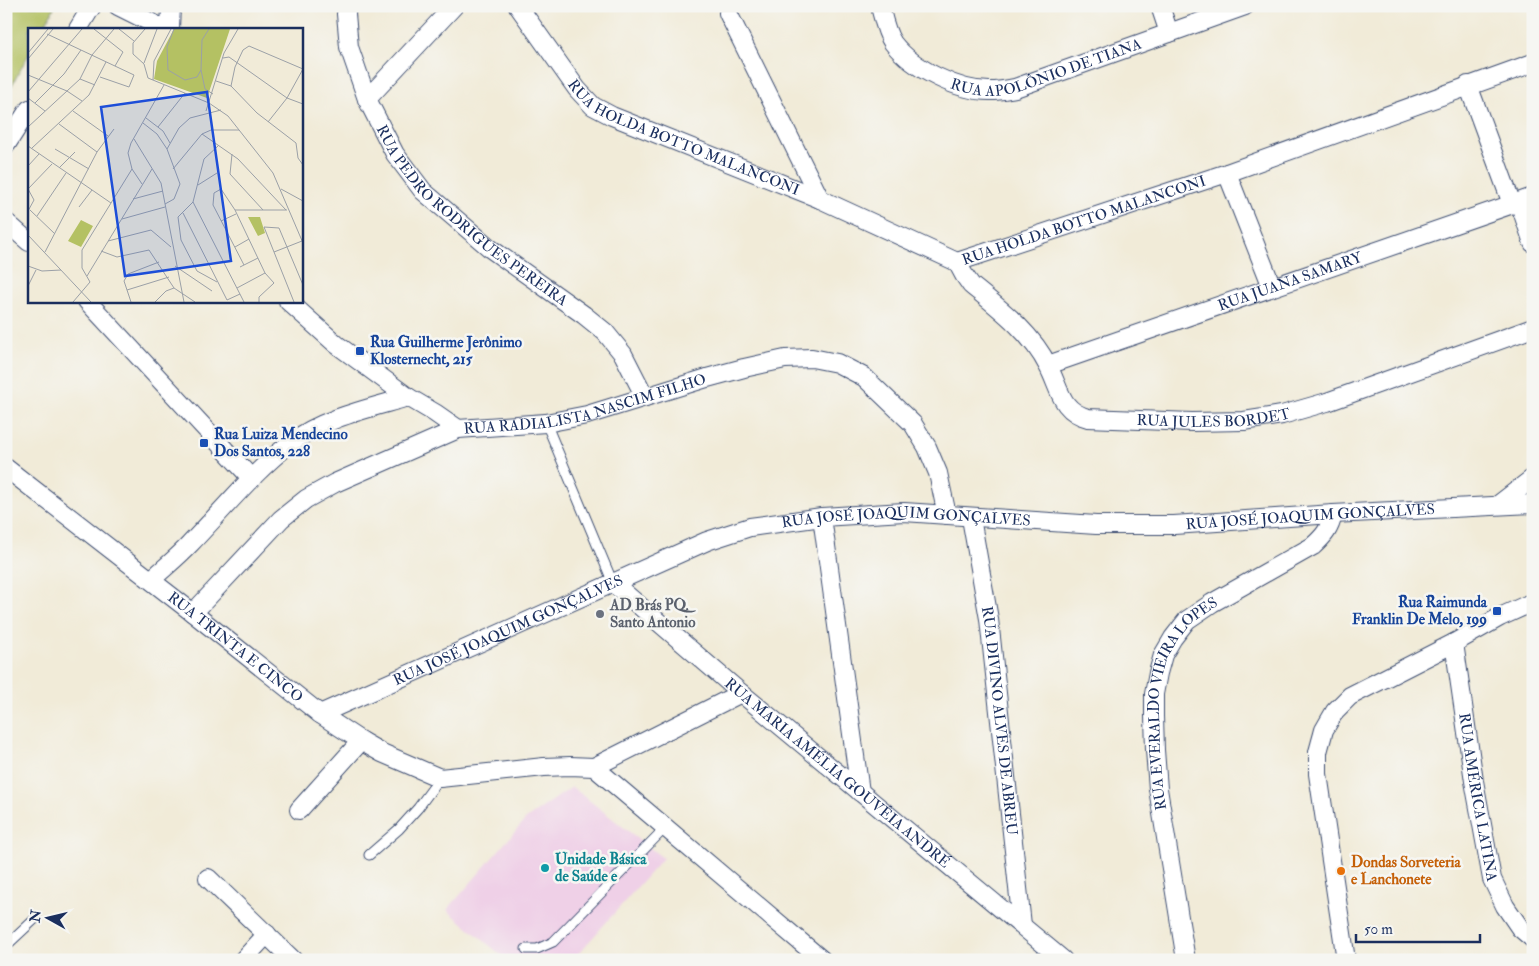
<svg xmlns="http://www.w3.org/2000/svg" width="1539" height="966" font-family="'IM FELL Double Pica',serif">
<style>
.built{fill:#efd0e7}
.green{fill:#b4c163;stroke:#687860}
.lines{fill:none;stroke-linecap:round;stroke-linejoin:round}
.lane-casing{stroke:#3b4b70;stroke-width:11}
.street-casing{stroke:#3b4b70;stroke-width:20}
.lane{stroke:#fff;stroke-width:9}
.street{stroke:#fff;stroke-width:18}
.transit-dot{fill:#1a4fb4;stroke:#f6f6f2;stroke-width:2}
.worship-dot{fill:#6b7280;stroke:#f6f6f2;stroke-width:2}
.culture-dot{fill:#0f9aa8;stroke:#f6f6f2;stroke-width:2}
.food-dot{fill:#e8710a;stroke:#f6f6f2;stroke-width:2}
.labels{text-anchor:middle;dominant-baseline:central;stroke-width:5;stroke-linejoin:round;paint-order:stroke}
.street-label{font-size:15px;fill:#1b2f5e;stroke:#f6f6f2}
.transit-label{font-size:15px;font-weight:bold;fill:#164399;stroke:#f6f6f2;text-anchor:start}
.worship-label{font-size:15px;font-weight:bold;fill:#5b616d;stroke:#f6f6f2;text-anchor:start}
.culture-label{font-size:15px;font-weight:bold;fill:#0d838f;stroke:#f6f6f2;text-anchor:start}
.food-label{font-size:15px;font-weight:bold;fill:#c56008;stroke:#f6f6f2;text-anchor:start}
.inset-road{fill:none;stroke:#9ba0a7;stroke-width:1}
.view{fill:#1d4ed8;fill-opacity:0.15;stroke:#1d4ed8;stroke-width:2.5}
.inset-edge{fill:none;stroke:#1b2f5e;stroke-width:2.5}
</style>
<rect width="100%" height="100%" fill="#f6f6f2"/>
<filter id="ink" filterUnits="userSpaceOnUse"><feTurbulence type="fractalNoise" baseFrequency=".02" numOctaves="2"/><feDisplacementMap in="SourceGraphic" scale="10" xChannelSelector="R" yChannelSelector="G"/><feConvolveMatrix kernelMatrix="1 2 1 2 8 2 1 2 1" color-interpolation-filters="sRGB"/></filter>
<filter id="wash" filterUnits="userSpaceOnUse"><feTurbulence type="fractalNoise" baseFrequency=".0096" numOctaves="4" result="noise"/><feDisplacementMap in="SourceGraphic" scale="20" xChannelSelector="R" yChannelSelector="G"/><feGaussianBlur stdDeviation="1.12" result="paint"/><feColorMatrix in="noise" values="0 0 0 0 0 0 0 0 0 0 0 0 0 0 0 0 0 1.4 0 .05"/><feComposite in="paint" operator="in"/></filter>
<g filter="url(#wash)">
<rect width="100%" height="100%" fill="#f1ebd8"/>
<path class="built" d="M572,787L663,858L573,960H507L447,910L526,819Z"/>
<path class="green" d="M6,6H55L43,29H29V54L6,96Z"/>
</g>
<g filter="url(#ink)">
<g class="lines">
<defs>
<path id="lane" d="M546,423L613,583
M369,855L399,829L418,808L440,778
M6,946L36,918
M526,949H537L553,942L665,828"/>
<g id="street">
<path d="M118,6L164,29"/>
<path id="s1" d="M347,6L346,14L349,47L367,99L395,154L423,191L491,249L584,315L605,332L623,354L645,397"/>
<path id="s2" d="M518,6L577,89L593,106L612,116L820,199L957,262L1227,173L1533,63"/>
<path id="s3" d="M880,6C883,18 886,33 893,43C913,69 959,92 992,91C1000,91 1008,89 1015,88L1245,6"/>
<path d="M1160,6L1169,33"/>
<path d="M728,13L820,199"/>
<path d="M78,29L92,6"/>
<path d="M170,29L171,6"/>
<path d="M1468,85L1512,204"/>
<path d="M367,99L454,6"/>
<path d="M6,145L29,109"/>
<path d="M1227,173L1272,287"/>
<path d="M1519,202L1533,243"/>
<path d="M6,222L29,242"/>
<path id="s4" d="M957,262L964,275L971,285C1000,309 1031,332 1048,366C1060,388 1060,411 1088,418L1192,422L1244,421L1282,415L1327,402L1533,328"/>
<path d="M87,301L252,479"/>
<path d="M288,301L336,344L408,397L435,413L458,429"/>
<path id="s5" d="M1048,365L1533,197"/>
<path id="s6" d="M6,468L193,613L320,714L361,741L382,753L440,778L544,767L570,766L594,767L822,960"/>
<path d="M1498,505L1533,478"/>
<path d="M822,517L860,792"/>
<path id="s7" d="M971,518L989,619L1022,925"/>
<path d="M151,580C164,568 178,557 190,544C223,510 254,471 292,442C323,418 371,408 408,397"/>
<path id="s8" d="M613,583L741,693L1063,960"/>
<path id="s9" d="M193,613L281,519L306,499L335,483L458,429L546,423L587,415L707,378L744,368L785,359L812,358L837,363L864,377L913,424L927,447L938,473L947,515"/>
<path id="s10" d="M1454,643L1474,781L1492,879L1505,906L1520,928L1533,939"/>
<path id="s11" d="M320,714L707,541L750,527L822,517L904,512L1096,525H1174L1333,514L1533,504"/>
<path d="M594,767L741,693"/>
<path d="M299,810L361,741"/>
<path d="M208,878L293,960"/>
<path d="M243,960L267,934"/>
<path id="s12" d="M1186,960L1158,789L1155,750L1154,716V694L1158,673L1163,655L1173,638L1187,620L1212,603L1313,546C1324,536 1330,529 1333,514"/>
<path d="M1346,960L1318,774V752L1324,730L1335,711L1350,696L1454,643L1500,617L1533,602"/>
</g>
</defs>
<use href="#lane" class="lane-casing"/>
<use href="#street" class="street-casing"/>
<use href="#lane" class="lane"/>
<use href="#street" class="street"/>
</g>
</g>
<g class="transit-dot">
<rect x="355" y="346" width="10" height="10" rx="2.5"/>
<rect x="199" y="438" width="10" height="10" rx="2.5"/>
<rect x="1492" y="606" width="10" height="10" rx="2.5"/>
</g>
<circle class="worship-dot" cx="600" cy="614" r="5"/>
<circle class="culture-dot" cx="545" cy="868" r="5"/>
<circle class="food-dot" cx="1341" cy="871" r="5"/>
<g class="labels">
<g class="street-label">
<text stroke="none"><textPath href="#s3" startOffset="210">RUA APOLÔNIO DE TIANA</textPath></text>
<text stroke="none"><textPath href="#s2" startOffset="220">RUA HOLDA BOTTO MALANCONI</textPath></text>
<text stroke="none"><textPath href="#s1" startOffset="256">RUA PEDRO RODRIGUES PEREIRA</textPath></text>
<text stroke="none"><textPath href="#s2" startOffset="655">RUA HOLDA BOTTO MALANCONI</textPath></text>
<text stroke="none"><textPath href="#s5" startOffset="256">RUA JUANA SAMARY</textPath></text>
<text stroke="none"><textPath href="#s9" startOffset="458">RUA RADIALISTA NASCIM FILHO</textPath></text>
<text stroke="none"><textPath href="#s4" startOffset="334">RUA JULES BORDET</textPath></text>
<text stroke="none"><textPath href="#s11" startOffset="1031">RUA JOSÉ JOAQUIM GONÇALVES</textPath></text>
<text stroke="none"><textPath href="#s11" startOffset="626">RUA JOSÉ JOAQUIM GONÇALVES</textPath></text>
<text stroke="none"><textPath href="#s11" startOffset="206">RUA JOSÉ JOAQUIM GONÇALVES</textPath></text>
<text stroke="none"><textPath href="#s6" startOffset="291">RUA TRINTA E CINCO</textPath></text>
<text stroke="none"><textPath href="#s12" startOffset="269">RUA EVERALDO VIEIRA LOPES</textPath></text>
<text stroke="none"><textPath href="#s7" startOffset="205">RUA DIVINO ALVES DE ABREU</textPath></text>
<text stroke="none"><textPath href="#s8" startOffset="294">RUA MARIA AMÉLIA GOUVÊIA ANDRÉ</textPath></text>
<text stroke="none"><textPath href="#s10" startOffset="156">RUA AMÉRICA LATINA</textPath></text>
</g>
<g class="transit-label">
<text x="370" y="342">Rua Guilherme Jerônimo<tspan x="370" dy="17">Klosternecht, 215</tspan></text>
<text x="214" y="434">Rua Luiza Mendecino<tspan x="214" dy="17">Dos Santos, 228</tspan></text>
<text x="1487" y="602" text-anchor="end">Rua Raimunda<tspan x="1487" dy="17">Franklin De Melo, 199</tspan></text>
</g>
<g class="worship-label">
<text x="610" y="605">AD Brás PQ.<tspan x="610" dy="17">Santo Antonio</tspan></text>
</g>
<g class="culture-label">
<text x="555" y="859">Unidade Básica<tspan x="555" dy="17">de Saúde e</tspan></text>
</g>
<g class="food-label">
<text x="1351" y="862">Dondas Sorveteria<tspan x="1351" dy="17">e Lanchonete</tspan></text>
</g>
</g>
<g transform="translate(28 28)">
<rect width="275" height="275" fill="#f1ebd8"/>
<path d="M146,1H202L179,70L126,51L129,33ZM220,189H232L237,205L230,208ZM53,192L65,198L53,219L40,213Z" fill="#b4c163"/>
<path class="inset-road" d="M66,1L95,24L87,38M91,1L106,13M117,1L105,15V26L116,36L120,50L181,75L200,88L245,145L275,215M146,1L139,19L140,42L157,52L169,49L173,42M181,1L174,12L173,42L177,61L185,66M19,6L106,47L101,59L72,49M0,25L20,1M195,30L201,29L259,70L275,76M0,31L25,1M116,35L129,1M275,41L221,18L215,22L207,39L203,58L229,85L268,115L270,130L275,137M0,47L39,63L54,73M52,51L67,57M125,52L126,33L143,1M188,53L203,58M0,64L54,1M0,70L17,83M7,75L36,46L53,22M45,83L80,108M178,83L196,25L210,1M118,90L135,103L142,115M240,94L259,70L275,41M115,95L129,106L139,121L152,156L146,171L137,176M31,96L69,124M0,99L52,51L64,27L86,1M130,99L157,65M174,106L210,131L258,182M106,111L133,155L156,274M0,118L83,175M190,118L176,131L165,174L216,274M4,120L61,67L78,34M27,121L61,141M139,121L151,100L162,90L193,82M204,126L202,146L235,182M0,138L11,126M31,140L47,124M104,141L114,156M145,141L174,106L183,102H211M170,157L189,145M0,161L24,136M253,161L275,173M105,171L135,163M165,174L150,189L153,212L169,243L189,254M51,179L64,162M2,182L27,206M207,182H259M0,183L6,172L0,161M155,185L199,272L212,266M9,188L38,145M94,191L137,179M193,193L208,186M0,207L63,274M80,213L123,202L143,219M207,219L221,211M73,223L89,229L121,222L146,260M17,224L69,124L86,101M246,224L274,213M216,237L185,177L186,165L193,161L207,182L237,245L246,255L231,269V274M0,238L14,243L33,242M147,238L184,263M212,239L230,230M59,248L124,141M0,258L8,242M209,260L237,245M99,262L141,249M45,274L62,254L54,240V222L104,141L100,125L103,115L136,57M103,274L96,253L100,246L131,234M127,274L138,263L146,260L167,274M266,274L236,199L251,200L275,257"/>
<path class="view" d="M179,64L203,233L97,248L73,79Z"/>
<rect width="275" height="275" class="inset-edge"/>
</g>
<rect width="1539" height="966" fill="none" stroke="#f6f6f2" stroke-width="25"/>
<g transform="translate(48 918) rotate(278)" stroke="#f6f6f2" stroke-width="4" paint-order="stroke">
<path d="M0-4L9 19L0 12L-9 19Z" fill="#1b2f5e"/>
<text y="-8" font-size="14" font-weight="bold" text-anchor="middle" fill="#1b2f5e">N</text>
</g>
<path d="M1356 934v8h124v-8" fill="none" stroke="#1b2f5e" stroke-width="2.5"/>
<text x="1364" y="934" font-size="15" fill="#1b2f5e" stroke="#f6f6f2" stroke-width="4" paint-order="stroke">50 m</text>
</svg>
